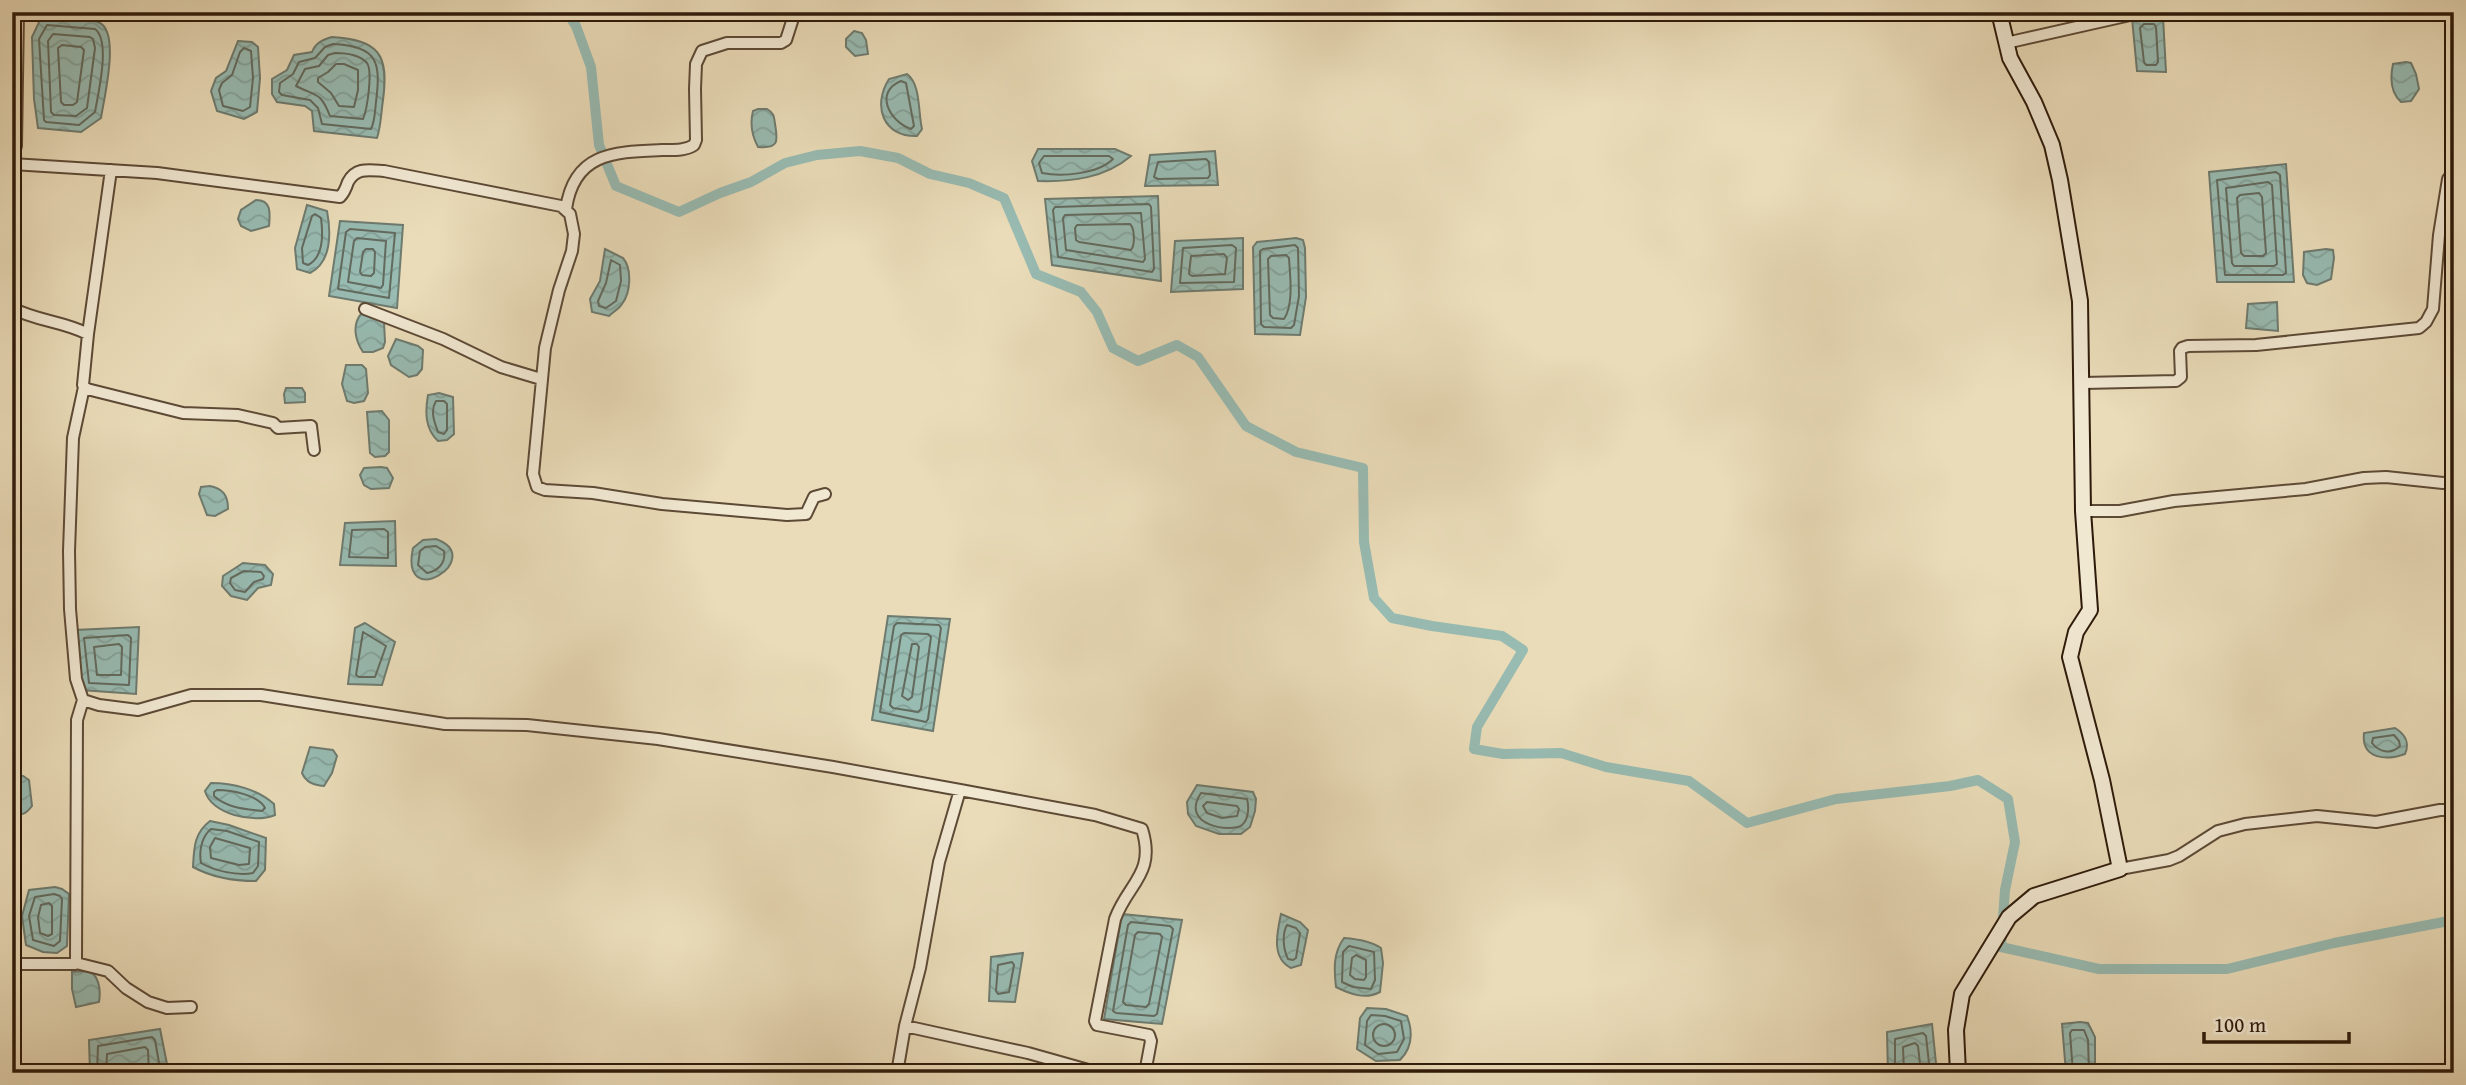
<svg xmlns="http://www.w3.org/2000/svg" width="2466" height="1085" font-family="'Gentium Book Plus',serif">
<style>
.water{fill:url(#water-waves);stroke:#6e7b6f;stroke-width:2}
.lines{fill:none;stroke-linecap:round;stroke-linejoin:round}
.shore{stroke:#636a5e;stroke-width:2}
.canal{stroke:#98bbb2;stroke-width:10}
.street-casing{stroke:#5d4a36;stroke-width:14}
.secondary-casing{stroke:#2e1a0a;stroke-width:18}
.street{stroke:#f1e8d2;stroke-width:10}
.secondary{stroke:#f1e8d2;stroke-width:14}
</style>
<defs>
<pattern id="water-waves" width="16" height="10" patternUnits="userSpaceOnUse" patternTransform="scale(1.75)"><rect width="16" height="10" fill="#98bbb2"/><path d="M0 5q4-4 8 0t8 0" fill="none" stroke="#83a098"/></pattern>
</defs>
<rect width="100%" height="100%" fill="#eadcb9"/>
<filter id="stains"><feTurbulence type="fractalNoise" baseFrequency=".00286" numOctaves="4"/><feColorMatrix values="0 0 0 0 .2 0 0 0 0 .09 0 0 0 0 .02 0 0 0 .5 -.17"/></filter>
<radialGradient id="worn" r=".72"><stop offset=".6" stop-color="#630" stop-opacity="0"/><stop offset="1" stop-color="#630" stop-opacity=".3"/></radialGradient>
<path class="water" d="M2163,17L2166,72L2137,71L2132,18Z
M41,18C55,18 89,17 100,23C120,34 104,98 101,118L81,132L38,128L34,99L32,37Z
M854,31L862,33L866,40L868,54L855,56L846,47V39Z
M332,37C379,40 389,54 383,100C381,113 381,126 377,138L314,131L312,111L305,106L277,102L272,94V79L287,70L294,55L312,52C316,42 323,40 332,37Z
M238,41L252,42L258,47L260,78L257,112L244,119L217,111L211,91L216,78L226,71Z
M2406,62L2411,63L2416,74L2419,89L2411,101L2401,102C2390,92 2390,78 2393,64Z
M907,74C921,84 918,113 922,129L917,136C883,137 872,106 889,79Z
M758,109H767C774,113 774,116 775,124C778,141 779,149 758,147C752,136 750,123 753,111Z
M1038,149H1115L1131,156C1105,178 1072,182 1038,181L1032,161Z
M1215,151L1218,185L1145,186L1150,155Z
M2286,164L2294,282H2217L2209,172Z
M1158,196L1161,281L1052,265L1045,199Z
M256,200C272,200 270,214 269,226L251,231L241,226L238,219L241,210Z
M307,205L327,211C331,232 332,262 310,273L297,269L295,248Z
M340,221L403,225L397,308L329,296Z
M1243,238V289L1171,292L1175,241Z
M1296,238L1303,240L1305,248L1306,297L1300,335L1255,334L1253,247L1257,242Z
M605,249L623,258C632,269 631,292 622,304C619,309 613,312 609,316L592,312L590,299L600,281Z
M2326,249L2333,250L2334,258L2331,279L2317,285L2307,283L2303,275L2304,252Z
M2277,302L2278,331L2246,328L2248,304Z
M361,314L374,315L384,322L385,342L383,348L373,352H363C355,340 352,325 361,314Z
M396,339L418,346L423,350L422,369L417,375L409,377L391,365L388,356Z
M346,365H362L366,369L368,393L364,401L354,403L347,401L342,384Z
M286,388H302L305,393V402L285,403L284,394Z
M439,393L453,397L454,434L447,440L438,441C425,429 425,412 428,395Z
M382,411L389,420V452L385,456L375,457L370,453L367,412Z
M381,467L387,468L393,478L389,488L371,489L364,485L360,475L364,468Z
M210,486C223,489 228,495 228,509L215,516L207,515L199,494L201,487Z
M395,521L396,566L340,565L345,523Z
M436,539C488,558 399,614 413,548L423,540Z
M243,563L265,565L273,574L271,585L258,588L247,600L231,596L222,586L223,576Z
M888,616L950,619L933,731L872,720Z
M365,623L395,642L382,685L348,684L355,628Z
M139,627L136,694L81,690L75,630Z
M2395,728C2405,734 2410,743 2405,754C2386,761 2361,759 2364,733Z
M310,747L333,750L337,756L332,773L324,786C313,785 306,782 302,773Z
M12,775L23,776L29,780L32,806C26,814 22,816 12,813Z
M211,783C233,783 257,789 274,804L275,815C254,824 211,814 205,791Z
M1197,785L1253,792L1256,799L1255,811L1250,827L1241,834H1219L1196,826L1188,814L1187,802Z
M210,821L229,825L266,838L265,870L256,881C234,881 213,878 193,867C194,848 194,833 210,821Z
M55,887L62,889L69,894L67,946L57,953L43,952L26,945L22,916L29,890Z
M1122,914L1182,920L1162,1024L1104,1019Z
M1281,914L1300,922L1308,930L1301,965L1291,968C1271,958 1277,933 1281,914Z
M1344,938C1357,939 1371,941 1381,948L1383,963L1380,992C1365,1000 1350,994 1336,987C1334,969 1333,953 1344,938Z
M1023,953L1015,1002L989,1001L991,957Z
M86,971C99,972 101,990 99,1002L76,1007L72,989V972Z
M1367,1008L1386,1009L1407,1016C1413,1032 1413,1047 1400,1060L1376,1061L1357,1049L1360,1018Z
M2080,1022L2088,1023L2095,1037V1073H2066L2062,1024Z
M1932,1024L1937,1073H1888L1887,1032Z
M160,1029L167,1064L165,1073H90L89,1040Z"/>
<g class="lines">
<path class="shore" d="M2144,24H2154L2156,27L2158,62L2156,65H2146L2144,62L2140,28Z
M47,25L95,29C111,41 98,94 95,112L79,125L46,122L44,120L39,39Z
M53,34L90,37L93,39L95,48L87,108L76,116L54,115L51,112L48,41Z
M333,44C378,46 381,62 376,102C375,111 375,121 371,129L322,124L318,108L310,100L282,95L279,92L280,83L293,74L299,62L315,58L325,47Z
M62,45L81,47L84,50L77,102L73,105H64L61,102L58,48Z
M244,48L251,51L253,78L250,107L243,111L223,106L219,90L222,83L232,75L240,52Z
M335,53C345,53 360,55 367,63C373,72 367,110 363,119L330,116C320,91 317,97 296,86L305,69L319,66L328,55Z
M336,64H344L358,70V90L354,107L339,106L331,93L318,82V78L328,72Z
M901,81L906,83L914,126L911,129C889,121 874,92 901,81Z
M1044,156H1109L1113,159C1098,174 1062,177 1042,173L1039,163Z
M1206,159L1209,162L1210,175L1208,178L1158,179L1154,177L1158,162Z
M2276,172L2280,175L2286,273L2283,275H2225L2217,180Z
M2268,182L2272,185L2277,264L2274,266H2234L2232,263L2226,188Z
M2259,193L2262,197L2266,253L2263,256H2244L2241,253L2237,198L2240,195Z
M1149,204L1151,207L1154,269L1152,272L1058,257L1053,210L1055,207Z
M1141,213L1145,259L1143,262L1066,250L1063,218L1065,215Z
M315,214L321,218C323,233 324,257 308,265L303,263L302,248L312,216Z
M1130,224C1135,229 1135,245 1131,250L1079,242L1076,240L1075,228L1077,225Z
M350,229L395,233L389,298L338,289L346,232Z
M357,238L386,241L383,285L381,288L348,282L354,241Z
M1232,245L1236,248L1234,282L1180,283L1183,248Z
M1295,245L1298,248L1299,296L1294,325L1291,328L1264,327L1261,324L1260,251L1263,249Z
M366,249H373L375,252L374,273L371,276L362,275L360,272L363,252Z
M1224,254L1227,258L1225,274L1192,276L1189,274L1191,256Z
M1286,255L1289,258C1290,276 1294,304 1284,319L1273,318L1270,315L1268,259L1271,256Z
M611,260L620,265L621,281L616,301L606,308L599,306L598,301L606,283Z
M436,401H444L447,404V430L444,434L438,432C434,421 430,411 436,401Z
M384,529L388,532V558L349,557L352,530Z
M436,546L444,551C446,563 438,571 427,573L418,565L420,551L425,547Z
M244,571L261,572L264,576L263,579L254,582L245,592L235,590L230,583L231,578Z
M897,623L939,625L941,628L928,719L926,722L880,712L894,626Z
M363,632L386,646L375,677H359L356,675Z
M904,633L928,634L931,637L921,709L918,712L893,708L890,705L901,635Z
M128,635L131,638L129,685L89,683L84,638Z
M119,644L122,647L121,675H97L94,647Z
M912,644H917L919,647L912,697L908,700L902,696Z
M2394,735L2399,741L2400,746C2391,755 2379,752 2372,743L2373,738Z
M217,790C231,790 259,795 265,808L262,811C245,809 227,808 214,796V792Z
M1201,793L1247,799C1249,806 1249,819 1242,825C1232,833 1179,826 1201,793Z
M1207,802L1237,806L1239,809L1237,816L1222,818L1207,813L1203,806Z
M211,829L227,831L259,842L258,866L253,873C237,876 215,871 201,863C199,852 201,837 211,829Z
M215,838L250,848L249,864L239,865L211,858L210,847Z
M54,894L60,896L62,899L60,941L54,946L33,940L29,916L35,897Z
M49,903L52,906V934L48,936L40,933L38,917L41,905Z
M1131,922L1170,926L1173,929L1157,1014L1154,1016L1116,1013L1113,1011L1128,925Z
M1287,925L1296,928L1300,933L1296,958L1293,960L1288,959C1283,949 1282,934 1287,925Z
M1138,932L1160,934L1162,937L1149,1004L1146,1007L1126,1005L1123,1002L1135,935Z
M1349,946L1374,952L1375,980L1371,989L1353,987L1342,982L1343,952Z
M1356,955L1366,960V977L1364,980L1355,979L1350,975L1352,958Z
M1012,962L1014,965L1009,992L998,994L996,991L998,965Z
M1371,1015L1385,1016L1401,1021L1404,1039L1397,1052L1378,1054L1365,1045L1367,1021Z
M1373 1035a11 11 0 1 1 22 0a11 11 0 1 1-22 0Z
M97,1073L98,1046L152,1037L155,1040L159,1063L158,1073
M106,1073L107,1054L145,1047L148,1050L149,1073
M1895,1073V1039L1923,1033L1926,1036L1930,1073
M1904,1073L1903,1047L1915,1043L1918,1046L1921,1073
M2073,1073L2070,1033L2072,1030H2084L2088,1040L2089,1073"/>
<path class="canal" d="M567,12L576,26L591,67L599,145L616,186L679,212L720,193L751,182L785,163L817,155L860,151L898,158L930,174L969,183L1004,198L1036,274L1081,292L1097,312L1113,348L1138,361L1177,345L1198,357L1246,426L1296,452L1363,468L1364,542L1374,598L1392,618L1432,626L1502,636L1523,650L1477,727L1474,749L1503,754L1561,753L1606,767L1689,781L1747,823L1836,799L1950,786L1978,780L2008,799L2015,842L2005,890L2001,947L2099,969H2227L2334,943L2454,920"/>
<defs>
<path id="street" d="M2006,43L2130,15L2159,12
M12,154L16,146L18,12
M12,164L157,173L340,197C344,193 346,188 348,182C356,167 369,170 384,171L561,206L570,214L574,234L572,251L559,290L545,348L533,474L537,487L545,490L593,493L662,504L787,515L806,514L814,497L825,494
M566,209C574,152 615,152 662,150C673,150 685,151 694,145L696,140L695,89L696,64L702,51L727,43H781L786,40L795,12
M12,308C36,321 63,321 88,334L83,385L87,389L183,413L238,415L273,423L278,428L311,426L314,450
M365,309L443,339L501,367L541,379
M88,334L111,170
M2083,383L2176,381L2181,377L2180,351L2182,348L2188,346L2256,345L2419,328L2426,322L2433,309L2439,235L2448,179L2454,174
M84,387L73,438L69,551L70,609L76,679L83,700L99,705L138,710L191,695H261L445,724L527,725L658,739L833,767L960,790L939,862L920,968L905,1026L897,1073
M2083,511H2120L2174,501L2306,489L2364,478L2386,477L2443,483L2454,482
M960,790L1095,815L1142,829C1156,874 1128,883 1115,919L1095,1021L1097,1025L1149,1035L1151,1041L1145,1073
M2120,869L2169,860L2179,856L2218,831L2245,824L2317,816L2376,822L2440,810H2454
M76,963L108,971L126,988L148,1002L167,1008L191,1007
M12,964H75L76,961L77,720L83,700
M905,1026L1028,1053L1099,1073"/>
<path id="secondary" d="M1958,1073L1956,1030L1962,994L2009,917L2034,896L2120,869L2102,780L2070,657L2076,632L2090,610L2083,511L2080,301L2060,180L2052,145L2034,102L2010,58L1999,12"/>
</defs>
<use href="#street" class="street-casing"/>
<use href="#secondary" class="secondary-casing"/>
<use href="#street" class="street"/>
<use href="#secondary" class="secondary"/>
</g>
<rect width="2466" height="1085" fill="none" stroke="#eadcb9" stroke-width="42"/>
<rect x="14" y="14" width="2438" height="1057" fill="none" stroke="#2e1a0a" stroke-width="3.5"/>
<rect x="21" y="21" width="2424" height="1043" fill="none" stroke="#2e1a0a" stroke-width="2"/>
<path d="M2204 1032v10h145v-10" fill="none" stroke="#2e1a0a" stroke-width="3.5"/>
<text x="2214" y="1032" font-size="21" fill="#2e1a0a" stroke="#f1e8d2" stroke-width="5" paint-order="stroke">100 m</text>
<rect width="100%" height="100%" filter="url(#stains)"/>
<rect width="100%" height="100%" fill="url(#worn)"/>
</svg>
